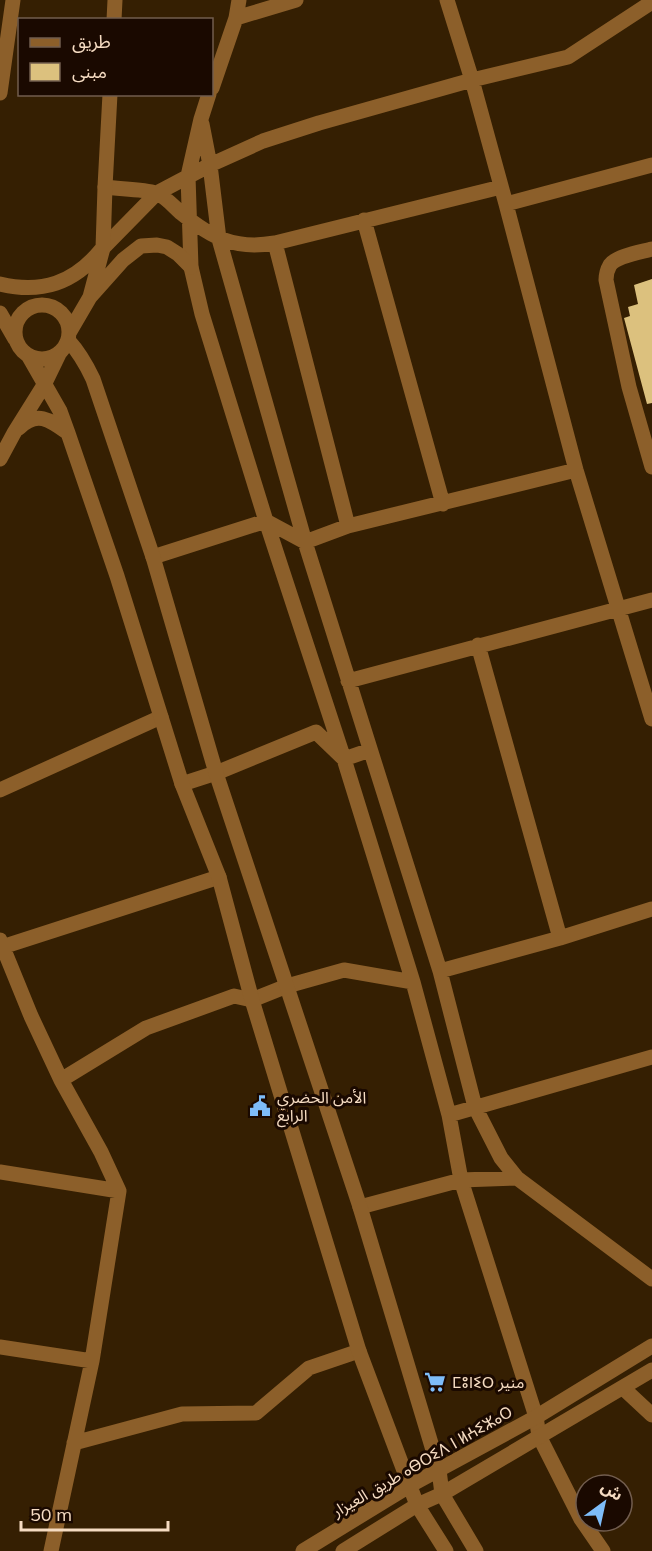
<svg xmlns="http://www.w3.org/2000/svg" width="652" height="1551" font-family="Mulish,'Noto Sans Arabic','Noto Sans Tifinagh',sans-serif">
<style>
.building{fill:#dcc17e}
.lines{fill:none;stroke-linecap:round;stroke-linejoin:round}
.minor{stroke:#8c5f2a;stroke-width:15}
.secondary{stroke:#8c5f2a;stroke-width:15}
.labels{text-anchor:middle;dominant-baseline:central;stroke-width:6;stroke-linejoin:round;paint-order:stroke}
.poi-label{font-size:16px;fill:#f6dcc2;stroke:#1a0900;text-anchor:start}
.street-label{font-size:16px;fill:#f6dcc2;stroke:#1a0900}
</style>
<rect width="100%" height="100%" fill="#351f02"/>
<path class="building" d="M652,279V403L647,404L624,318L630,316L628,307L638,304L634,285Z"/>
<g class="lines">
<path class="minor" d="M447,0L472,80L506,204L576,470L652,719
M236,18L296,0
M212,88L236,18L239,0
M209,94L201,119L188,176L191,267L202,314L266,521L344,759L413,982L449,1115L461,1180L536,1417L539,1436L581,1519L603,1551
M202,124L210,165L219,239L305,542L440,971L475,1107L501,1158L517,1178L652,1279
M105,187C119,189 143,189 156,193C165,196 174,207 181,213C212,238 235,250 275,243L501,187
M506,204L652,165
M364,220L443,504
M275,243L348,526
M103,248L157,193L210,165L263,141L319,123L472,80L568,57L652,2
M652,249C641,252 616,256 610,265C607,270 606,275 606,280L629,387L652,467
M153,557L266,521L305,542L348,526L576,470
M478,645L560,938
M348,681L652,600
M182,784L216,773L316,732L344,759L370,750
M0,790L161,717
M0,940L31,1016L61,1080L101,1152L119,1191L92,1361L51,1551
M2,947L219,877
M440,971L560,938L652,909
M61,1080L146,1028L234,996L252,1000L287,986L344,970L413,982
M449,1115L652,1057
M0,1172L119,1191
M360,1207L461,1180L517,1178
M0,1347L92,1361
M623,1388L652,1415
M74,1443L182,1414L256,1413L309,1368L359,1351"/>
<path class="secondary" d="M114,20L115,0
M0,93L13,0
M0,284C42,294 74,283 101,250
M90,297L103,248L105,187L110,94
M15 332a27 27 0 1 1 54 0a27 27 0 1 1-54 0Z
M0,313L15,339
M69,333L90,297L123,260L141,246L157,245L167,247L178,254L191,267
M68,340C79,352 86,364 93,379L153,557L216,773L360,1207L439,1470L442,1494L476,1551
M28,355L60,411L68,433L117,576L182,784L219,877L252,1000L359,1351L417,1505L446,1551
M19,428C37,410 50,420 68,433
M0,459L14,433L44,385L60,352
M303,1551L409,1486L536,1417L652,1346
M343,1551L417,1505L442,1494L652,1370"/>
</g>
<defs>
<symbol id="civic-bare" viewBox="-9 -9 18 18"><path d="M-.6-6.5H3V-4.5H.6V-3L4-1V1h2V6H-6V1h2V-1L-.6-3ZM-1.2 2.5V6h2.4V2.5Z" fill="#7ebdf9" stroke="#1a0900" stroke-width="2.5" paint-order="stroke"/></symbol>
<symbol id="supermarket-bare" viewBox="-9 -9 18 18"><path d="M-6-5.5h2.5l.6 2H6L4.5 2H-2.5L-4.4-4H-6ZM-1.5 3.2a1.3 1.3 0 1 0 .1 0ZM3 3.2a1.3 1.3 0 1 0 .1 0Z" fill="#7ebdf9" stroke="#1a0900" stroke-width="2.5" paint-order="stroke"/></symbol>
</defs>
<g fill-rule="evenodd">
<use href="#civic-bare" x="245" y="1091" width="30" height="30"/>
<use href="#supermarket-bare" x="420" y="1367" width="30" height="30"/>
</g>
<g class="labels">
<g class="poi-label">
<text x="277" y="1097">الأمن الحضري<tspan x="277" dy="18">الرابع</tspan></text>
<text x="452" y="1382">ⵎⵓⵏⵉⵔ منير</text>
</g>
<g class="street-label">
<text transform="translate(422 1461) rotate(-30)">طريق العيزار ⴰⴱⵔⵉⴷ ⵏ ⵍⵄⵉⵣⴰⵔ</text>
</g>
</g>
<rect x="18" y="18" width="195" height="78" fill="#1a0900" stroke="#725d4e" stroke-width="1.5"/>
<rect x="30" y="38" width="30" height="9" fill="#8c5f2a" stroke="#725d4e" stroke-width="1.5"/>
<text x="72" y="48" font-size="18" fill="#f6dcc2">طريق</text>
<rect x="30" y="63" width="30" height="18" fill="#dcc17e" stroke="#725d4e" stroke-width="1.5"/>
<text x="72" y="78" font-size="18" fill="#f6dcc2">مبنى</text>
<g transform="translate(604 1503) rotate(33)"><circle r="28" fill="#1a0900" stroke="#725d4e" stroke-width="1.5"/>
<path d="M0-4.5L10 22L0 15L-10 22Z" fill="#7ebdf9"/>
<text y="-9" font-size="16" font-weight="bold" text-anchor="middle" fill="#f6dcc2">ش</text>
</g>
<path d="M21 1521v9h147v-9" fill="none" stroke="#f6dcc2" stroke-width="3"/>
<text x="30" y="1521" font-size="18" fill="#f6dcc2" stroke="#1a0900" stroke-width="4.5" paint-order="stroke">50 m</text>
</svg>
